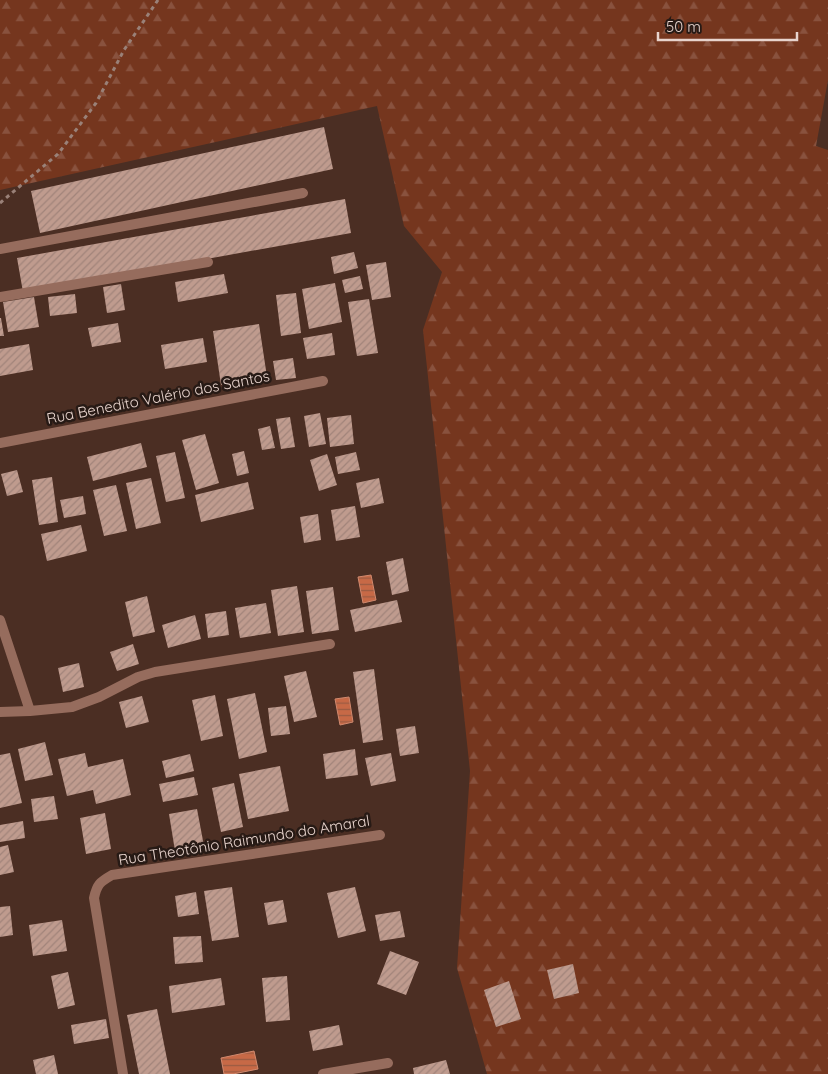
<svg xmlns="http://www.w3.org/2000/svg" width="828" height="1074" font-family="Quicksand,sans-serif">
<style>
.forest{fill:url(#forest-firs)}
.water{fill:url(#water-rules);stroke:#d1896e}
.building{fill:url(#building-hatch)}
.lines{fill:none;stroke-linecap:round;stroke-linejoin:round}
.path{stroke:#9a8178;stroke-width:3;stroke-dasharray:4 4;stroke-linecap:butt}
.service{stroke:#966c5d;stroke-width:10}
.minor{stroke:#966c5d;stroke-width:10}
.labels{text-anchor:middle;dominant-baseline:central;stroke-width:5;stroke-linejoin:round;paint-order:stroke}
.street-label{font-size:15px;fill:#e8d4cd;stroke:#271a15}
</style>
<defs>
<pattern id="forest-firs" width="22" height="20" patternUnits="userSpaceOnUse" patternTransform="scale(1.25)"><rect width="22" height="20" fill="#75361e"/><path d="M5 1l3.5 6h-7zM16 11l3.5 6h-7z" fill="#89523e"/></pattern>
<pattern id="water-rules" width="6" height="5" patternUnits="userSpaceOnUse" patternTransform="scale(1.25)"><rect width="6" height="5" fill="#c76946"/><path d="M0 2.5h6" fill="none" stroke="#9a5b43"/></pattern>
<pattern id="building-hatch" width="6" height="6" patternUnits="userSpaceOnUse" patternTransform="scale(1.25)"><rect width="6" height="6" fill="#bf9b8e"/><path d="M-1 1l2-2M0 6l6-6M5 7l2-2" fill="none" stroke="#a1847a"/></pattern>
</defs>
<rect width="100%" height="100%" fill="#4b2e23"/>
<path class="forest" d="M0,0H828V80L816,146L828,150V1074H487L457,968L470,771L423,330L442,272L404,226L377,106L0,190Z"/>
<path class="water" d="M371,575L376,600L363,603L358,577Z
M349,697L353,722L340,725L335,699Z
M254,1051L258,1069L233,1074H224L221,1058Z"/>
<path class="building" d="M324,127L333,169L40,233L31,191Z
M345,199L351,233L23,292L17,258Z
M354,252L358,268L334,274L331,257Z
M386,262L391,297L372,300L366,265Z
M224,274L228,293L178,302L175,282Z
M360,276L363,289L345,293L342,280Z
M335,283L342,322L309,329L302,289Z
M121,284L125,310L107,313L103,287Z
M296,293L301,333L281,336L276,295Z
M75,294L77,313L50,316L48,297Z
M34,297L39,327L8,332L3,302Z
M369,299L378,353L357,356L348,302Z
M0,318H1L4,336H0Z
M118,323L121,342L92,347L88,328Z
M259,324L267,377L221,385L213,331Z
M332,333L335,355L307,359L303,338Z
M203,338L207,362L165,369L161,345Z
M29,344L33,370L0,376V349Z
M293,358L296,378L276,380L273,361Z
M320,413L326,444L309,447L304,416Z
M351,415L354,444L330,447L327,418Z
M290,417L295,447L281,449L276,419Z
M270,426L275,448L262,450L258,429Z
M205,434L219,483L196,490L182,440Z
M141,443L147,467L93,481L87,457Z
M244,451L249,473L237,476L232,454Z
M175,452L185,498L166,502L156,456Z
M356,452L360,470L338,474L335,457Z
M327,454L337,485L319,491L310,460Z
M17,470L23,492L7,496L1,474Z
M52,477L58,522L39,525L32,480Z
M151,478L161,523L136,529L126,483Z
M379,478L384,503L361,508L356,483Z
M248,482L254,509L201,522L195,495Z
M116,485L127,531L104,536L93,490Z
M83,496L86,514L64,518L60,500Z
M355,506L360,537L336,541L331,510Z
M318,514L321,540L304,543L300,517Z
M81,525L87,551L47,561L41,534Z
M403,558L409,591L392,595L386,562Z
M297,586L304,632L278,636L271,590Z
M333,587L339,630L312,634L306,591Z
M147,596L155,632L133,637L125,602Z
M397,600L402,622L355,632L350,610Z
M266,603L271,633L240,638L235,608Z
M226,611L229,635L208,638L205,614Z
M195,615L201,639L168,648L162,625Z
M133,644L139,664L117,671L110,652Z
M79,663L84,687L63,692L58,668Z
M374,669L383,740L363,743L353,672Z
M306,671L317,717L294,722L284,676Z
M255,693L267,752L239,759L227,699Z
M215,695L223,736L201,741L192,700Z
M142,696L149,722L126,728L119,702Z
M286,706L290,734L271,736L268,708Z
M415,726L419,753L400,756L396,729Z
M45,742L53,775L25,781L18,749Z
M355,749L358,775L326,779L323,754Z
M10,753L22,803L0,808V755Z
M85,753L88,767L123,759L131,795L96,804L93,790L67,796L58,759Z
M391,753L396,781L371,786L365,758Z
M190,754L194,771L166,778L162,761Z
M280,766L289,811L248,819L239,774Z
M194,777L198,795L163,802L159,784Z
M234,783L243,827L221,832L212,788Z
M54,796L58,819L34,822L31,799Z
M197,809L204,846L175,851L169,814Z
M105,813L111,849L86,854L80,818Z
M23,821L25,838L0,842V825Z
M8,845L14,872L0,875V847Z
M232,887L239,937L212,941L204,891Z
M355,887L366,931L338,938L327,893Z
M196,892L199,914L178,917L175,896Z
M283,900L287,922L268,925L264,903Z
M10,906L13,935L0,937V907Z
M400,911L405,937L380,941L375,915Z
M62,920L67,951L33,956L29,925Z
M201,936L203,962L175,964L173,937Z
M390,951L419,962L406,995L377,984Z
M573,964L579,993L554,999L547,970Z
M68,972L75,1005L58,1009L51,976Z
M287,976L290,1020L266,1022L262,978Z
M221,978L225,1005L172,1013L169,986Z
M509,981L521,1019L496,1027L484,990Z
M157,1009L170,1074H139L127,1015Z
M106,1019L109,1038L74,1044L71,1025Z
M339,1025L343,1045L313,1051L309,1031Z
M54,1055L58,1074H36L33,1060Z
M446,1060L450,1074H414L413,1068Z"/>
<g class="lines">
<path class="path" d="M0,203L58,154L96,103L124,50L158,0"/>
<path class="service" d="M0,297L208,262"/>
<path class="minor" d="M0,249L303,193
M0,443L323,381
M0,620L30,711
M0,712L30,711L72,707L99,697L138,677L155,672L330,644
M123,1074L94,898C97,884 100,882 112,875L380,835
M323,1074L388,1063"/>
</g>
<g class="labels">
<g class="street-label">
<text transform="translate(158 397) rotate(-11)">Rua Benedito Valério dos Santos</text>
<text transform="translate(244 840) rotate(-9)">Rua Theotônio Raimundo do Amaral</text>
</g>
</g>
<path d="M658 32v8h139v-8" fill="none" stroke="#e8d4cd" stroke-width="2.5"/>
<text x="666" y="32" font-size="15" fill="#e8d4cd" stroke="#271a15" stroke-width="4" paint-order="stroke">50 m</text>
</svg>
